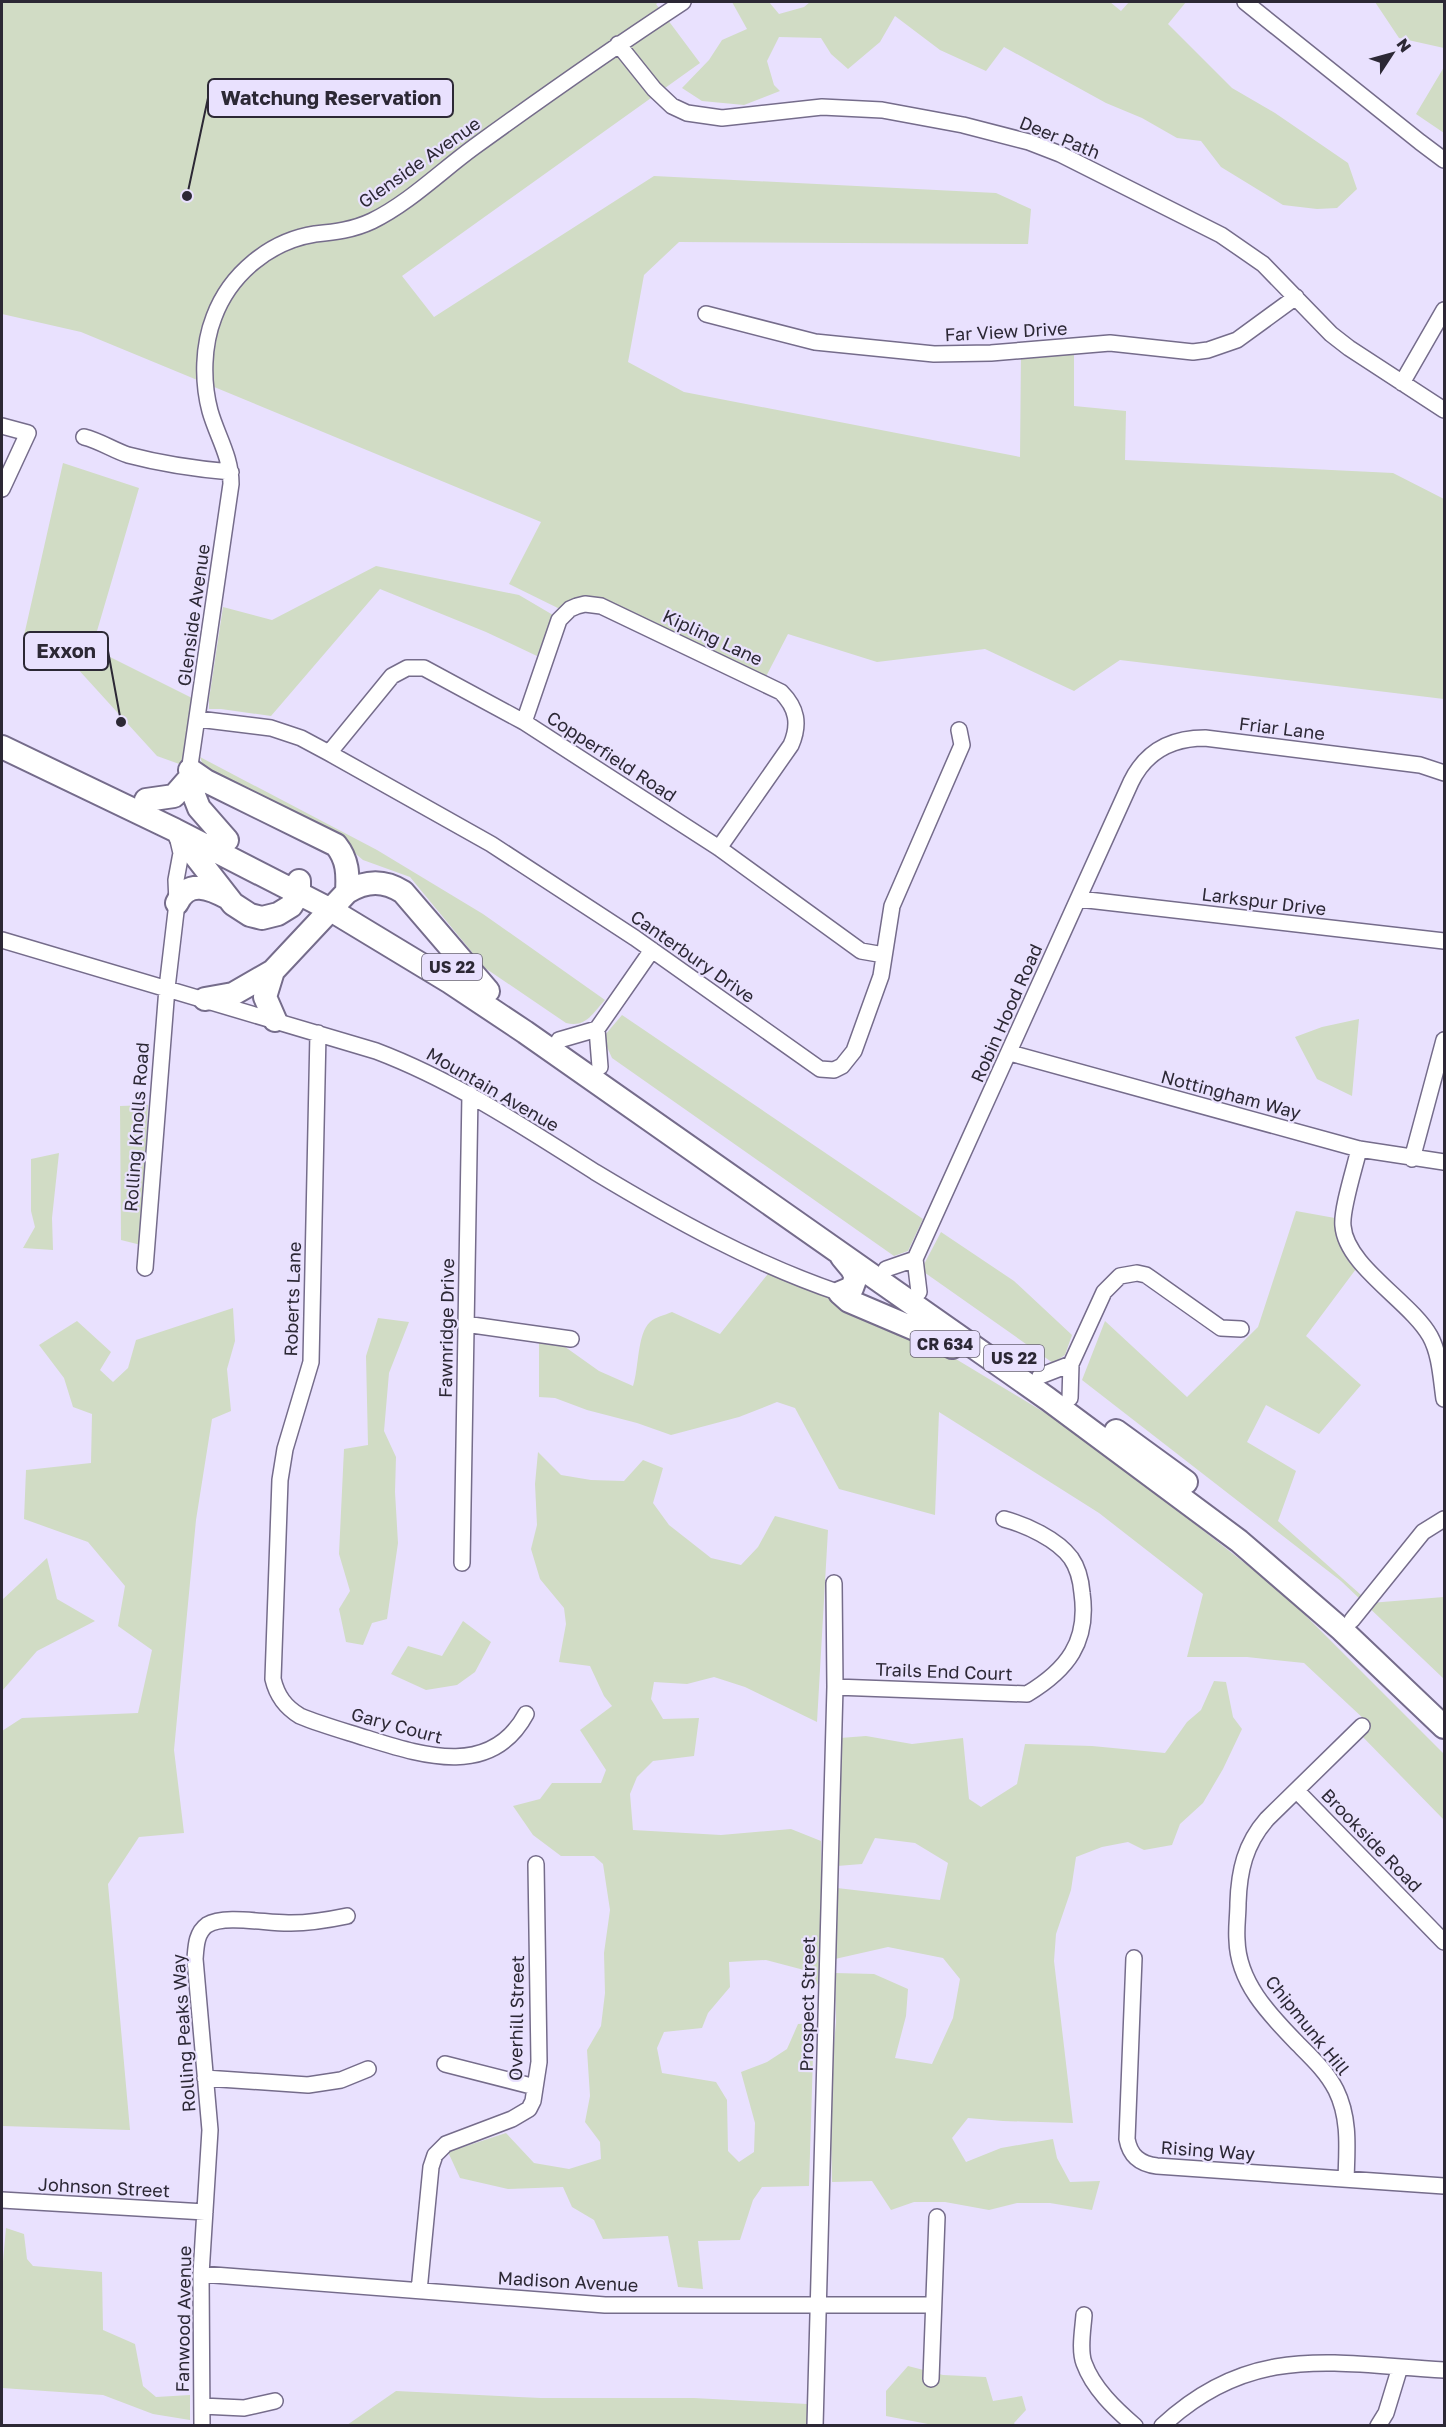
<svg xmlns="http://www.w3.org/2000/svg" width="1446" height="2427" font-family="'Golos Text',sans-serif">
<style>
.green{fill:#d1dcc5}
.lines{fill:none;stroke-linecap:round;stroke-linejoin:round}
.minor-casing{stroke:#756c8b;stroke-width:18}
.highway-casing{stroke:#756c8b;stroke-width:26}
.minor{stroke:#fff;stroke-width:15}
.highway{stroke:#fff;stroke-width:22}
.labels{text-anchor:middle;dominant-baseline:central;stroke-width:4.5;stroke-linejoin:round;paint-order:stroke}
.shield{fill:#e9e1fe;stroke:#656071;stroke-width:1.5}
.shield-label{font-size:16px;font-weight:bold;fill:#2c2835}
.street-label{font-size:18px;fill:#2c2835;stroke:#e9e1fe}
.leader{fill:none;stroke:#2c2835;stroke-width:2}
.callout-dot{fill:#2c2835;stroke:#e9e1fe;stroke-width:2}
.callout{fill:#e9e1fe;stroke:#2c2835;stroke-width:2}
.callout-label{font-size:20px;text-anchor:middle;font-weight:bold;fill:#2c2835}
</style>
<rect width="100%" height="100%" fill="#e9e1fe"/>
<path class="green" d="M2,2H659L656,4L700,63L402,276L434,317L654,176L996,193L1031,209L1028,244L679,242L644,275L628,362L684,392L1020,457L1021,352L1074,345V406L1126,411L1125,460L1393,473L1444,499V699L1120,660L1074,691L985,649L877,662L788,634L760,688L599,607L570,614L509,584L541,522L81,332L2,314Z
M732,2H769L779,14L804,7L810,2H1110L1121,11L1129,2H1186L1168,24L1232,88L1275,113L1348,163L1357,189L1337,208L1317,209L1283,205L1221,167L1201,141L1177,138L1142,118L1106,103L1004,47L986,71L940,50L895,16L880,42L848,69L831,54L821,38L779,37L767,61L774,85L780,91L744,105L702,101L682,88L709,60L722,40L747,29Z
M1375,2H1444V48L1399,38Z
M1444,67V133L1416,114Z
M63,463L139,488L92,648L192,698L182,765L157,756L76,667L23,640Z
M376,566L519,595L553,615L537,656L486,632L380,589L271,716L221,709H209V699L223,607L272,620Z
M200,757L377,850L483,914L605,1000C593,1013 586,1028 566,1023L485,968L410,877L363,860L338,839L204,768Z
M622,1015L923,1219L908,1251L894,1256L612,1058L607,1047L605,1035Z
M1359,1019L1352,1096L1317,1079L1295,1037L1322,1027Z
M148,1105L141,1245L121,1240L120,1106Z
M59,1153L52,1218L53,1250L23,1248L35,1227L31,1211V1159Z
M1296,1211L1346,1220L1359,1265L1306,1336L1361,1385L1319,1434L1266,1405L1247,1442L1296,1471L1278,1521L1370,1603L1444,1597V1679L1341,1581L1082,1380L1105,1321L1187,1397L1258,1327Z
M941,1232L1014,1281L1072,1335L1065,1355L1053,1363L921,1270Z
M771,1270L926,1341L1080,1434L1283,1593L1444,1754V1820L1356,1730L1365,1720L1304,1663L1247,1657H1187L1203,1594L1099,1513L939,1412L935,1515L839,1489L795,1408L777,1402L739,1417L671,1435L637,1423L587,1410L555,1398L539,1397V1343L561,1344L599,1371L633,1386C639,1368 637,1334 650,1322C655,1317 665,1315 672,1312L720,1334Z
M233,1308L235,1341L227,1369L231,1411L212,1419L196,1520L174,1750L184,1833L139,1837L108,1884L130,2130L2,2126V1731L22,1718L138,1713L152,1650L118,1626L125,1586L88,1542L24,1519L26,1470L91,1463L92,1414L73,1407L64,1378L39,1345L77,1321L111,1352L100,1370L113,1382L128,1368L136,1340Z
M378,1318L409,1322L389,1373L384,1431L396,1457L395,1492L398,1543L387,1619L372,1623L363,1645L346,1642L339,1609L350,1591L339,1554L344,1449L368,1445L366,1356Z
M538,1452L561,1475L591,1480L624,1481L643,1460L663,1468L653,1503L669,1525L711,1558L741,1565L758,1547L775,1516L828,1530L817,1722L745,1687L714,1677L687,1684L654,1682L651,1699L663,1719L699,1718L694,1756L653,1761L637,1777L630,1794L633,1830L721,1835L791,1829L821,1841L823,1990L804,1970L766,1960L729,1962L730,1987L708,2013L702,2028L664,2032L657,2048L662,2073L716,2082L727,2100L728,2151L739,2162L754,2152L755,2123L741,2072L767,2062L787,2049L798,2024L814,2023L809,2186L762,2187L753,2200L740,2240L698,2241L703,2289L678,2287L668,2236L603,2239L594,2220L572,2207L563,2187L508,2189L460,2178L448,2152L506,2133L534,2163L569,2169L601,2159L600,2142L585,2122L590,2096L587,2050L601,2026L605,1993L604,1953L610,1910L603,1864L594,1856H561L533,1835L513,1806L540,1799L552,1783H601L606,1770L580,1730L612,1706L604,1696L590,1666L559,1662L566,1624L564,1608L540,1579L531,1549L537,1525L535,1484Z
M47,1558L57,1599L95,1621L37,1651L2,1691V1600Z
M463,1621L491,1642L475,1672L457,1685L426,1690L391,1674L408,1646L442,1656Z
M1214,1681L1226,1682L1233,1717L1242,1729L1223,1769L1203,1803L1180,1824L1172,1845L1144,1850L1128,1842L1102,1847L1076,1857L1071,1890L1056,1934L1054,1961L1073,2123L1003,2121L968,2118L952,2138L966,2162L1001,2148L1053,2139L1057,2158L1070,2182L1100,2181L1092,2210L1050,2203H1017L989,2210L945,2202H914L891,2210L872,2181L832,2182L830,2089L836,2022L835,1973L874,1974L908,1989L906,2016L895,2058L932,2064L953,2018L960,1979L943,1958L888,1947L835,1959L837,1888L940,1900L948,1863L915,1843L875,1838L862,1864L837,1866L840,1738L866,1736L912,1744L963,1738L969,1799L981,1807L1017,1784L1025,1744L1092,1746L1165,1753L1187,1722L1201,1710Z
M6,2228L24,2234L27,2259L33,2266L102,2272L103,2330L135,2344L143,2386L156,2397L190,2395V2420L153,2414L103,2395L2,2388V2273Z
M908,2366L943,2375L986,2377L993,2401L1022,2396L1026,2410L1014,2423L1016,2426L933,2425L886,2416V2391Z
M396,2391L541,2398H694L807,2404L808,2426H340L347,2425Z"/>
<g class="lines">
<defs>
<path id="minor" d="M1245,2L1420,142L1444,160
M618,44L654,89L672,106L687,113L722,118L822,107L882,110L963,125L1029,142L1060,154L1221,235L1263,264L1331,334L1349,348L1444,410
M706,314L815,342L934,354L991,353L1110,343L1193,352L1208,350L1237,340L1296,297
M1402,383L1444,310
M2,426L28,433L2,489
M84,437C100,441 113,450 128,455C162,464 196,469 231,472
M198,719L271,728L301,738L329,753L491,844L635,938L820,1069L834,1070L842,1066L854,1051L881,976L892,906L962,745L959,730
M524,722L559,620L570,609L577,606L585,604L601,606L781,692C797,708 800,724 791,745L719,848
M329,753L392,676L407,668H424L524,722L719,848L861,951L884,955
M188,779L231,484C231,456 217,436 210,411C202,381 203,345 214,317C230,274 270,241 315,234C335,232 353,230 372,221C409,203 441,171 474,147C543,97 613,48 683,2
M1079,899L1444,941
M2,940L376,1051C455,1081 524,1127 595,1172C673,1219 754,1264 840,1293
M597,1029L600,1067
M318,1033L311,1362L285,1449L280,1480L273,1679C277,1696 285,1707 300,1716C322,1725 344,1731 366,1738C421,1755 491,1779 526,1714
M559,1040L597,1029L652,950
M1010,1053L1359,1149L1444,1162
M1359,1149C1355,1167 1341,1210 1343,1226C1346,1266 1410,1301 1430,1336C1440,1354 1441,1378 1444,1399
M1412,1159L1444,1040
M145,1268L167,988L177,903L176,880L181,853L177,836
M886,1269L915,1259
M919,1292L915,1259L1131,782C1146,751 1172,738 1205,738L1420,765L1444,773
M465,1324L571,1339
M1040,1376L1071,1364
M1070,1398L1071,1364L1104,1292L1120,1276L1137,1273L1146,1275L1221,1328L1241,1329
M462,1563L470,1094
M1352,1620L1423,1532L1444,1519
M835,1687L1027,1694C1067,1670 1089,1642 1082,1593C1081,1581 1078,1568 1071,1558C1057,1539 1026,1525 1004,1519
M1297,1791L1444,1942
M1134,1958L1127,2139C1130,2156 1140,2164 1157,2166L1444,2186
M445,2064L535,2087
M205,2078L308,2085L341,2080L368,2069
M1346,2179C1347,2149 1350,2118 1336,2090C1327,2072 1312,2058 1298,2044C1270,2015 1238,1983 1237,1940C1236,1928 1238,1916 1238,1903C1239,1871 1245,1844 1267,1819L1362,1726
M2,2200L205,2212
M201,2274L605,2305H933
M419,2291L431,2167L435,2155L446,2144L512,2119L529,2109L533,2101L539,2062L536,1864
M1084,2315C1083,2329 1079,2350 1084,2363C1093,2388 1115,2409 1135,2426
M931,2379L937,2217
M202,2406L244,2408L275,2401
M202,2426L201,2274L210,2130L195,1959C196,1947 196,1933 207,1925C225,1914 269,1924 291,1923C310,1923 328,1920 347,1916
M815,2426L835,1687L834,1583
M1162,2426C1252,2342 1334,2364 1444,2370
M1378,2426L1386,2413L1400,2367"/>
<path id="highway" d="M2,747L175,830L331,910L450,982L525,1032L1048,1399L1239,1541L1342,1630L1444,1727
M190,770L206,781L336,845C348,860 348,874 347,892
M188,780L199,808L227,840
M146,800L174,796L188,780
M180,836L233,904L250,915L262,918L278,914L291,906L299,893V881
M177,903C188,879 210,888 228,898
M273,971L265,997L275,1020
M205,999L233,994L273,971L347,892C367,880 384,880 403,892L488,991
M842,1257L852,1269L856,1277L852,1288L840,1293L849,1301L929,1335L952,1347
M1116,1431L1186,1482"/>
</defs>
<use href="#minor" class="minor-casing"/>
<use href="#highway" class="highway-casing"/>
<use href="#minor" class="minor"/>
<use href="#highway" class="highway"/>
</g>
<g class="labels">
<g class="shield">
<rect x="422" y="954" width="60" height="26" rx="4.5"/>
<rect x="910.5" y="1331" width="69" height="26" rx="4.5"/>
<rect x="984" y="1345" width="60" height="26" rx="4.5"/>
</g>
<g class="shield-label">
<text x="452" y="967">US 22</text>
<text x="945" y="1344">CR 634</text>
<text x="1014" y="1358">US 22</text>
</g>
<g class="street-label">
<text transform="translate(1060 137) rotate(22)">Deer Path</text>
<text transform="translate(419 162) rotate(-35)">Glenside Avenue</text>
<text transform="translate(1006 331) rotate(-3)">Far View Drive</text>
<text transform="translate(193 615) rotate(-82)">Glenside Avenue</text>
<text transform="translate(713 637) rotate(25)">Kipling Lane</text>
<text transform="translate(1282 728) rotate(7)">Friar Lane</text>
<text transform="translate(612 756) rotate(33)">Copperfield Road</text>
<text transform="translate(1264 901) rotate(7)">Larkspur Drive</text>
<text transform="translate(693 956) rotate(35)">Canterbury Drive</text>
<text transform="translate(1006 1013) rotate(-66)">Robin Hood Road</text>
<text transform="translate(493 1089) rotate(30)">Mountain Avenue</text>
<text transform="translate(1231 1094) rotate(15)">Nottingham Way</text>
<text transform="translate(136 1127) rotate(-86)">Rolling Knolls Road</text>
<text transform="translate(292 1299) rotate(-88)">Roberts Lane</text>
<text transform="translate(446 1328) rotate(-89)">Fawnridge Drive</text>
<text transform="translate(944 1671) rotate(2)">Trails End Court</text>
<text transform="translate(397 1725) rotate(15)">Gary Court</text>
<text transform="translate(1372 1840) rotate(46)">Brookside Road</text>
<text transform="translate(807 2004) rotate(-89)">Prospect Street</text>
<text transform="translate(516 2018) rotate(-89)">Overhill Street</text>
<text transform="translate(1308 2025) rotate(51)">Chipmunk Hill</text>
<text transform="translate(183 2033) rotate(-94)">Rolling Peaks Way</text>
<text transform="translate(1208 2150) rotate(4)">Rising Way</text>
<text transform="translate(104 2187) rotate(3)">Johnson Street</text>
<text transform="translate(568 2281) rotate(3)">Madison Avenue</text>
<text transform="translate(183 2319) rotate(-89)">Fanwood Avenue</text>
</g>
</g>
<path class="leader" d="M187 196L208 98M121 722L108 651"/>
<g class="callout-dot">
<circle cx="187" cy="196" r="6"/>
<circle cx="121" cy="722" r="6"/>
</g>
<g class="callout">
<rect x="208" y="79" width="245" height="38" rx="6"/>
<rect x="24" y="632" width="84" height="38" rx="6"/>
</g>
<g class="callout-label">
<text x="331" y="105">Watchung Reservation</text>
<text x="66" y="658">Exxon</text>
</g>
<rect width="1446" height="2427" fill="none" stroke="#2c2835" stroke-width="6"/>
<g transform="translate(1392 54) rotate(54)" stroke="#e9e1fe" stroke-width="4.5" paint-order="stroke">
<path d="M0-4.5L10 22L0 15L-10 22Z" fill="#2c2835"/>
<text y="-9" font-size="16" font-weight="bold" text-anchor="middle" fill="#2c2835">N</text>
</g>
</svg>
